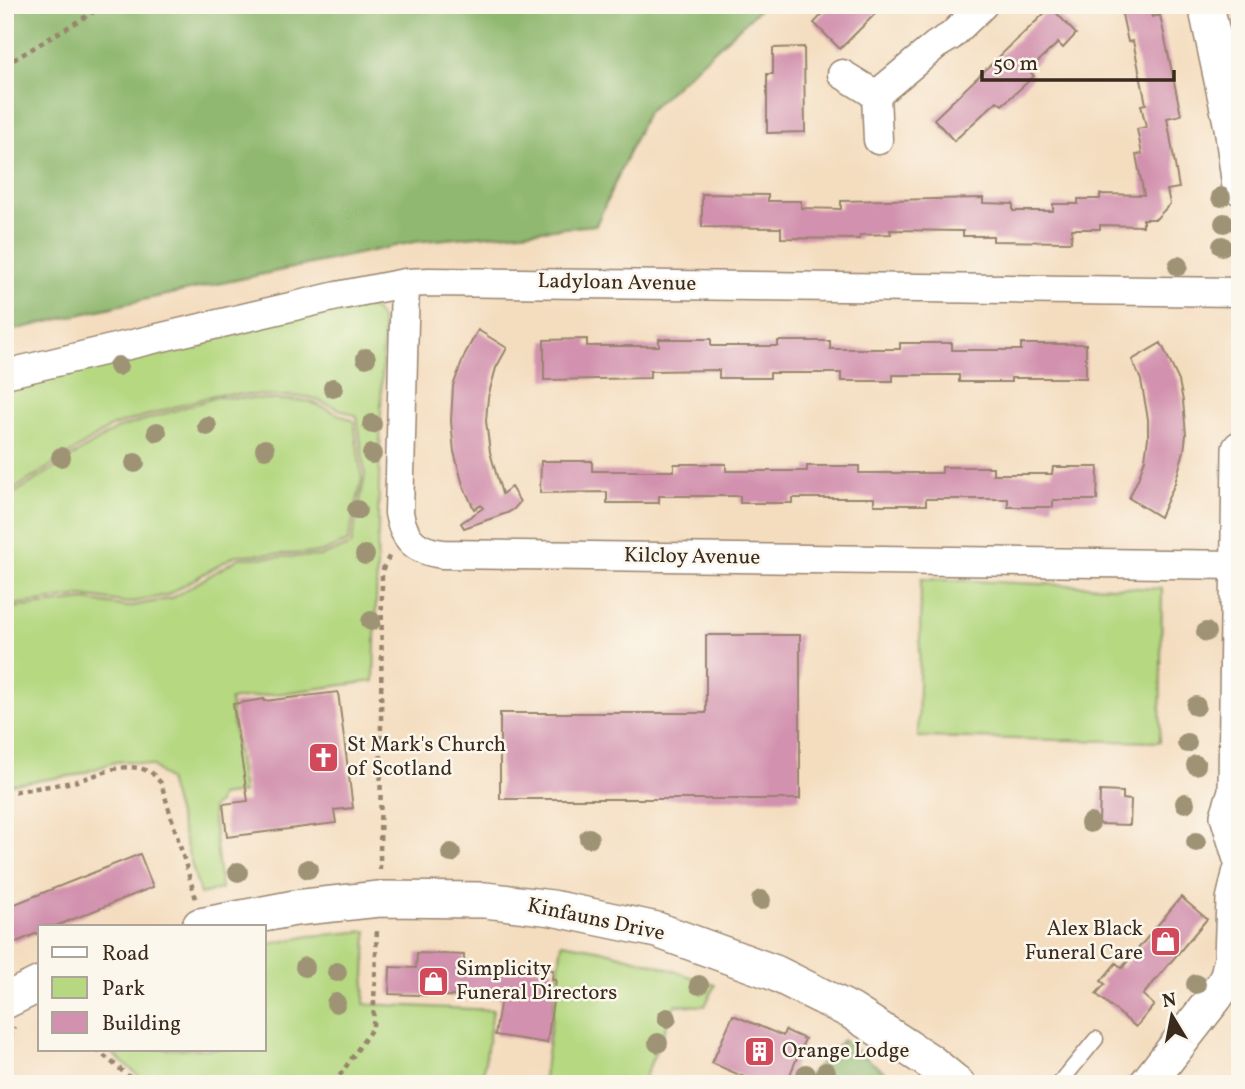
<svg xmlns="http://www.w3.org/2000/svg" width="1245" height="1089" font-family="Vollkorn,serif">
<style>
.green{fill:#b5d881;stroke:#788150;stroke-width:2}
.forest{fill:#90b86f;stroke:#667146;stroke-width:2}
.building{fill:#d291ae}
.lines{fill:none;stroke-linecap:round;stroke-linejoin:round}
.service-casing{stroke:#98846e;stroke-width:17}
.minor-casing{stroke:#98846e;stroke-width:31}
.tertiary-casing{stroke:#98846e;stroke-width:38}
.path{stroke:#98846e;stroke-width:4.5;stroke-dasharray:5 5;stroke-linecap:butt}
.service{stroke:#fff;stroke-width:14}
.minor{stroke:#fff;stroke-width:28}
.tertiary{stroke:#fff;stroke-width:35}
.tree{fill:#9f9374}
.labels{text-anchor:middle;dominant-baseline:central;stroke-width:5;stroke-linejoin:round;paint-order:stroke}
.street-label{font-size:21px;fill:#3b2a1e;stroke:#fbf7ec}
.poi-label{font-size:21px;fill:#3b2a1e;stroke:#fbf7ec;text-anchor:start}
</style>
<rect width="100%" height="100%" fill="#fbf7ec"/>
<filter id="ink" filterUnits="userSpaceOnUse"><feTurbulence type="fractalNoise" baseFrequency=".0143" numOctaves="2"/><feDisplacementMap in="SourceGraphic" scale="14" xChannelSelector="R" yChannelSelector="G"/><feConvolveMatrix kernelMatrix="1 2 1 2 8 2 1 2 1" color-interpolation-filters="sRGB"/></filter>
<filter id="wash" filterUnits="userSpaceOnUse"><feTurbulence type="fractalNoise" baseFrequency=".00686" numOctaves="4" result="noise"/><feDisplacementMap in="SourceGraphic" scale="28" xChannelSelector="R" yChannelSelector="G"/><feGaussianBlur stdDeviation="1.57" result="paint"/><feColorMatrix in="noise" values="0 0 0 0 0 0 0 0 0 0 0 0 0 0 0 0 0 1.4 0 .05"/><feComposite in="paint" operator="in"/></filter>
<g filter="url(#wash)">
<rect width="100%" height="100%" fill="#f4ddbf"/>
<path class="green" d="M353,302C373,306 382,311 383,332L374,681L230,700L243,793L220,796L218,803L212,808L221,889L200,894L168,780L153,766L128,761L115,762L77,775L5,785V609L85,600L128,607L172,598L239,558L321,556L351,545L365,476L357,416L309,397L217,394L113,426L13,490L5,492V386Z
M217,397L309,401L354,421L362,479L348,542L320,553L236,555L167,595L128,603L83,596L5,606V495L16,492L116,429Z
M921,579L1162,589L1160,742L918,737Z
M367,931L364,1004L493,1010L482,1081L501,1084H148L107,1049H264V945L310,936Z
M562,943L602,950L654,964L715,985L705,1006L675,1005L642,1084H543Z"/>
<path class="forest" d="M5,5H764L647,112L596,225L414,242L138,301L5,332Z
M843,1040L900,1084H800Z"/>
<g id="blocks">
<path class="building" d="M831,5H884L840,49L814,23Z
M1120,5H1149L1152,17L1160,15L1181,115L1167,118L1179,188L1167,190L1170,204L1156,219H1143V226L1100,225V229H1072L1071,242L993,241V236H963V231L890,230L891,234L860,235L859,239L781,238V228L702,227V194L768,195V201H801V208L841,209V201L983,198V203L1013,204V211H1053V204H1078V199H1100V194L1144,195L1136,155L1142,154L1137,129L1146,127L1141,105L1146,104L1133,41L1128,42Z
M1051,7L1076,34L1063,48L1058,43L1029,70L1034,76L1020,89L1002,105L997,101L954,141L934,119Z
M804,47L805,132L767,133V74H773V48Z
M478,330L507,348L496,368L488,397L486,421L490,452L502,494L511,487L520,502L514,509L507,513L464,528L461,523L483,508L481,505L474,509L463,485L454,452L451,421L453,386L465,354Z
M587,339V346H659V339H711V346H778V341H830V349H900V343H952V350H1021V344H1086V378H1011V382H959V375H893V381H841V373H770V378H719V370L650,371V378L544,380V340Z
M1161,343L1179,381L1183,401L1186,435L1184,451L1175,483L1160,517L1129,498L1138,479L1145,459L1148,438V419L1141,380L1132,360Z
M541,461H592V471H674V464H726V471H807V466H859V473H942V467H993V474H1052L1053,467H1098L1097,500H1053V507H1008V499H926V505H874V498H792V503H740V496H659V503H607V492L540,493Z
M706,635H800V799H500V713H706Z
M338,692L353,808L334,810L336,823L227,837L223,804L248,801L233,704L264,699V701Z
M1100,791L1123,792V799L1131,800L1130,825L1099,824Z
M140,854L153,887L56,926H40V932L14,943L5,922V908Z
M1181,897L1207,919L1143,995L1154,1005L1136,1027L1096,994L1105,984L1101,981L1116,963L1122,968Z
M417,953L464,955V969L508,970L509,964L553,970L552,980H556L547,1043L495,1035L501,998L389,994L390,967L416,968Z
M733,1015L783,1036L785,1030L805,1039L786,1084H760L712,1063Z"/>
</g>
</g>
<g filter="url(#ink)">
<use href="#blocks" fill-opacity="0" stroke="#98846e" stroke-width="2"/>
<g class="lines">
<defs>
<path id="service" d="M1059,1084L1096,1039"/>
<path id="minor" d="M842,74L876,95
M878,140L876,95L936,45L951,36L983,5
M405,283L399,513C404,540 416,551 443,554L1238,565
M5,374L337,296L405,283L429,282L1240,292"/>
<path id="tertiary" d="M1206,5L1232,127L1240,187
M1240,449L1236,791L1228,816L1240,856
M200,926L295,908L379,899L485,900L552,908L657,930L775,973L851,1011L929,1061L957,1084
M5,1001L40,984
M1147,1084L1215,997L1227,979L1232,959L1234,900L1240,874"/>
</defs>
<use href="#service" class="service-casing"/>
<use href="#minor" class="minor-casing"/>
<use href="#tertiary" class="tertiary-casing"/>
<path class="path" d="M5,65L105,5
M5,793L74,782L117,768L129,767L140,768L151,772L161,783L196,899
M380,870L382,575L384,566L390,555
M5,1046L9,1041L14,1027
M96,1049L138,1084
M334,1084L373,1027L377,928"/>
<use href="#service" class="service"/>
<use href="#minor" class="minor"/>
<use href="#tertiary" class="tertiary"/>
</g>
<g class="tree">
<circle cx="1221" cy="197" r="10"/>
<circle cx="1224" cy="223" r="10"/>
<circle cx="1222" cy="246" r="10"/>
<circle cx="1178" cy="266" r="10"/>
<circle cx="366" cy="358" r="10"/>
<circle cx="118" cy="366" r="10"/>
<circle cx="333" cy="388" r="10"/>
<circle cx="372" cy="424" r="10"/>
<circle cx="207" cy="426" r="10"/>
<circle cx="157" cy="432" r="10"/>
<circle cx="265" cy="449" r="10"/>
<circle cx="372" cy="454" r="10"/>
<circle cx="61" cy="457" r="10"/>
<circle cx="135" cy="463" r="10"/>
<circle cx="357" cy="510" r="10"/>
<circle cx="365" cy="555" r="10"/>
<circle cx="371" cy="621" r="10"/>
<circle cx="1206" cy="632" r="10"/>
<circle cx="1196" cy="706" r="10"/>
<circle cx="1187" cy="743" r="10"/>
<circle cx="1196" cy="765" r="10"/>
<circle cx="1185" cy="803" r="10"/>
<circle cx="1090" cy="823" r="10"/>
<circle cx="589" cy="838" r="10"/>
<circle cx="1196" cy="842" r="10"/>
<circle cx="451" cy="853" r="10"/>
<circle cx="308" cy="869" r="10"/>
<circle cx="238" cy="872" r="10"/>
<circle cx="761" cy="900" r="10"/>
<circle cx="305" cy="967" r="10"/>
<circle cx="337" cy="972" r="10"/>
<circle cx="1196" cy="984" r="10"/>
<circle cx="699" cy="985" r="10"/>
<circle cx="336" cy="1003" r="10"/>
<circle cx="667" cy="1018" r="10"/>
<circle cx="658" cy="1043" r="10"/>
<circle cx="826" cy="1072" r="10"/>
<circle cx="806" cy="1074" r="10"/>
</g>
</g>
<defs>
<symbol id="church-square" viewBox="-11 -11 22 22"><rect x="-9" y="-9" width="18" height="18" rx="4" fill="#d1495b" stroke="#fbf7ec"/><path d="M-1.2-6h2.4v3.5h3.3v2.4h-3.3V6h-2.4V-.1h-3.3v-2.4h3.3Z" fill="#fff"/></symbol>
<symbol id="shop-square" viewBox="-11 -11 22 22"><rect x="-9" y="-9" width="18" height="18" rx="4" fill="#d1495b" stroke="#fbf7ec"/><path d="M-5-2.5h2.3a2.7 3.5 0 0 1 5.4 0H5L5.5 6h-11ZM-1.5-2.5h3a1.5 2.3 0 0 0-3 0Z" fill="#fff"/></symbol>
<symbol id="building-square" viewBox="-11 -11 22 22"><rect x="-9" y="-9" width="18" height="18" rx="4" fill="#d1495b" stroke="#fbf7ec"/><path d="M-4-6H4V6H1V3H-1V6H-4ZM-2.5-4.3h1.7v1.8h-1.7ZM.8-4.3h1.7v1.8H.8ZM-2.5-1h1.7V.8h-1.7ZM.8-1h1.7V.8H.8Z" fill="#fff"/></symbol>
</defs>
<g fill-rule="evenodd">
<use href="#church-square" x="306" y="740" width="35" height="35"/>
<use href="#shop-square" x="1148" y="924" width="35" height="35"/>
<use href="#shop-square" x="416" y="964" width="35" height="35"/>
<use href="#building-square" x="742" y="1034" width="35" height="35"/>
</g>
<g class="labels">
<g class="street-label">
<text transform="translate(617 283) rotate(1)">Ladyloan Avenue</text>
<text transform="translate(692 557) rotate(1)">Kilcloy Avenue</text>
<text transform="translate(596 920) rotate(12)">Kinfauns Drive</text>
</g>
<g class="poi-label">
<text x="347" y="745">St Mark's Church<tspan x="347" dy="24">of Scotland</tspan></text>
<text x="1143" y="929" text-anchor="end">Alex Black<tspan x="1143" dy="24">Funeral Care</tspan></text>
<text x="456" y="969">Simplicity<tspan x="456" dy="24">Funeral Directors</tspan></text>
<text x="782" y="1051">Orange Lodge</text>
</g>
</g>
<rect width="1245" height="1089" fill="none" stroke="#fbf7ec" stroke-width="28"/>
<rect x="38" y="925" width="228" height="126" fill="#fbf7ec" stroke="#aea59a" stroke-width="2"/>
<rect x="52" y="947" width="35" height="10" fill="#ffffff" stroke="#aea59a" stroke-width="2"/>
<text x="102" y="960" font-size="21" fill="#3b2a1e">Road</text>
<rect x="52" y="977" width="35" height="21" fill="#b5d881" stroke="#aea59a" stroke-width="2"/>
<text x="102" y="995" font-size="21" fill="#3b2a1e">Park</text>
<rect x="52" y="1012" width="35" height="21" fill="#d291ae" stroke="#aea59a" stroke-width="2"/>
<text x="102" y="1030" font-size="21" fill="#3b2a1e">Building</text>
<g transform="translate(1172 1016) rotate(350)" stroke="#fbf7ec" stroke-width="5" paint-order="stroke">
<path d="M0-5L12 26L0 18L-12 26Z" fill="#3b2a1e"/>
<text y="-10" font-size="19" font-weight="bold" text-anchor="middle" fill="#3b2a1e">N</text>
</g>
<path d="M982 70v10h192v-10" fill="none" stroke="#3b2a1e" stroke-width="3.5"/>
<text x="993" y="70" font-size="21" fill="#3b2a1e" stroke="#fbf7ec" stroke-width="5" paint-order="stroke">50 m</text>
</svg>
